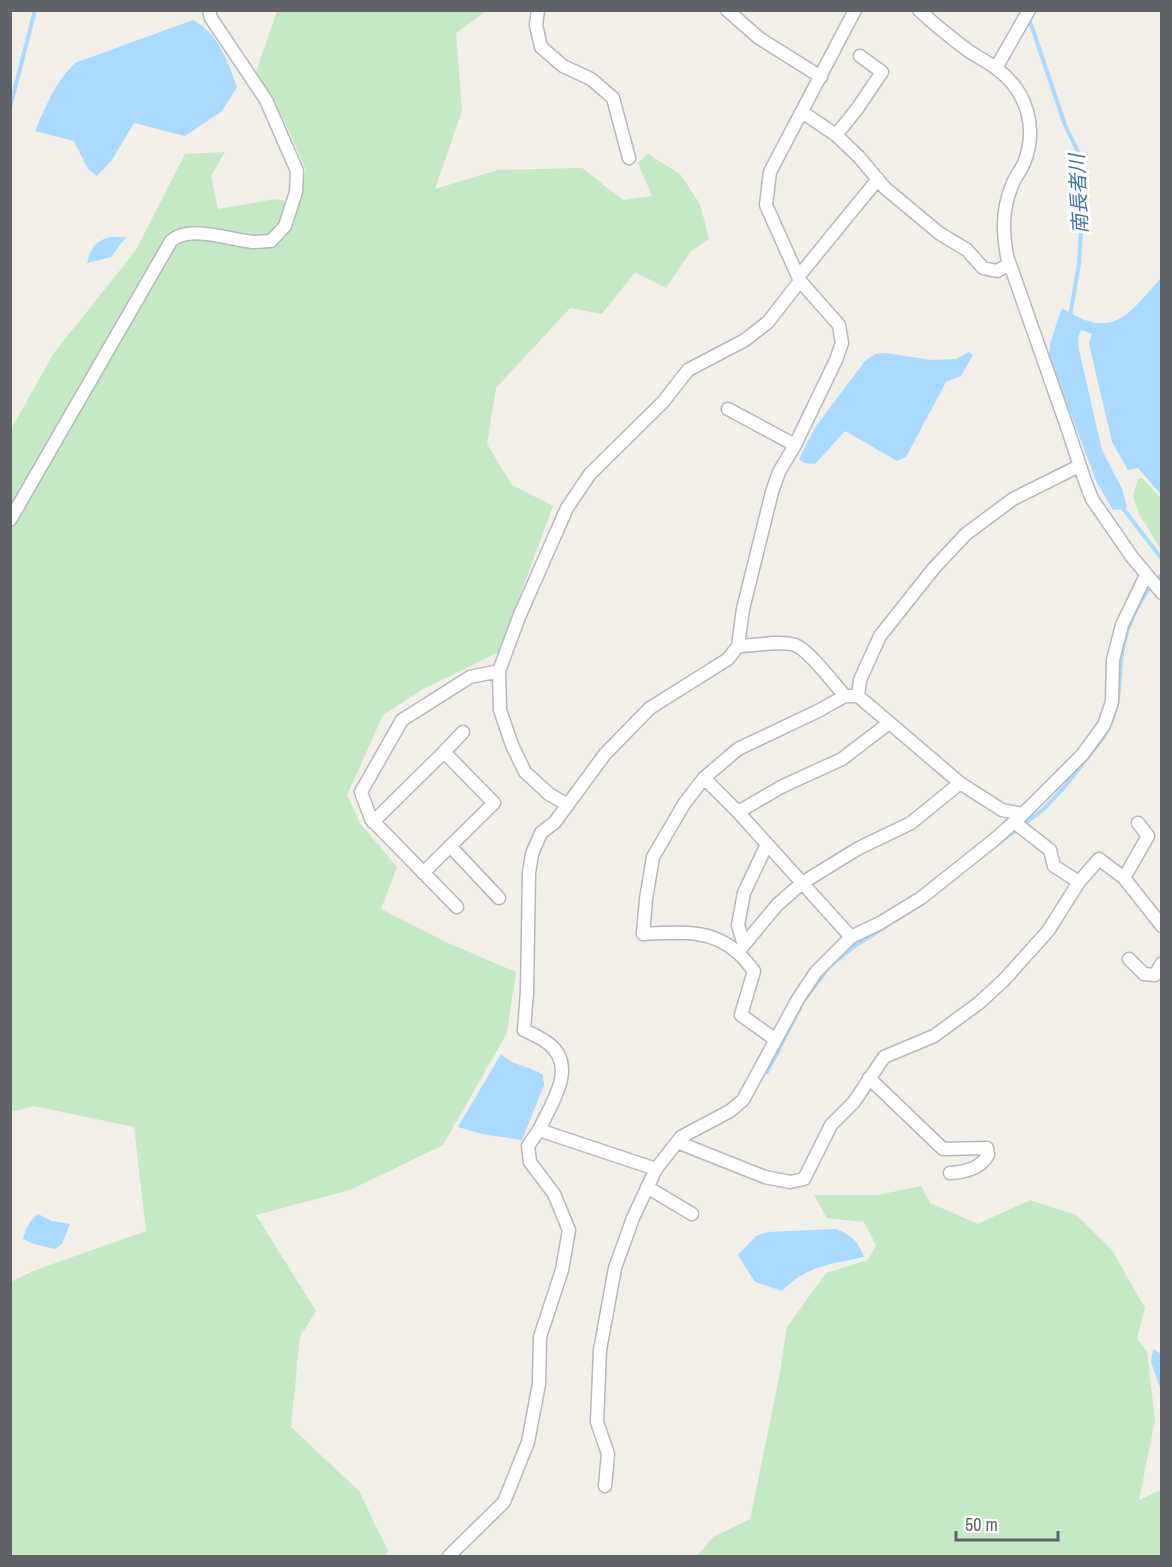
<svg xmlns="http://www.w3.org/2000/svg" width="1172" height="1567" font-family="'Archivo Narrow','Noto Sans JP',sans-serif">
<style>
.green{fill:#c5e8c5}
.water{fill:#aadaff}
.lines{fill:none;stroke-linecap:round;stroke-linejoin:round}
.stream{stroke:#aadaff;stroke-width:4}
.street-casing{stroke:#b5b8bc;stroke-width:15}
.street{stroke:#fff;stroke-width:12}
.labels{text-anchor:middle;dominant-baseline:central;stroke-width:6;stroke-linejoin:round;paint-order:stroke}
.water-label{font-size:20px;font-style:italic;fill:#4174aa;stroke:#fff}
</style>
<rect width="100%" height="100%" fill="#f1efe8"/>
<path class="green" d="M277,11H486L456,33L462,111L435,189L498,170L582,168L623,200L652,196L638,163L648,154L680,174L700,204L709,239L690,252L666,288L635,272L602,314L570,308L496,388L487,444L512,485L553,506L499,652L423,689L383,715L347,795L360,823L397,867L381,909L448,943L516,972L507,1033L443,1145L350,1190L256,1215L316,1311L300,1337L291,1427L359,1491L388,1551L386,1556H11V1282L33,1271L146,1231L134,1127L34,1106L11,1112V429L54,353L136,250L185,154L225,152L211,176L218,209L276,199L298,204L306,170L286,124L256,72Z
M1142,478L1161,498V549L1140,516L1133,496L1138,479Z
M921,1186L930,1203L978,1224L1030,1200L1076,1215L1112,1250L1145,1308L1137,1339L1147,1351L1155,1420L1139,1500L1161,1490V1556H697L713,1537L750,1519L779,1378L787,1327L826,1273L868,1260L876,1245L864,1222L827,1218L814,1195H878Z"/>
<path class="water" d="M193,20C218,33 228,62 237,87L222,111L185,136L134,123L112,160L97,176L88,169L74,141L35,131C47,104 54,84 75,63Z
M112,237H126L111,257L87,263C91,248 95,240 112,237Z
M1161,278V495L1138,468L1128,470L1112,442L1089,344L1092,334L1081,330L1078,338L1079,350L1102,450L1122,489L1127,507L1123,509L1113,510L1097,483L1049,356L1050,343L1062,308C1113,341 1127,316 1161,278Z
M969,352L973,355L961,376L946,382L906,457L897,461L845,431L815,464L804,463L799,459L816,426L865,361L875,354L885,353L932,360L956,359Z
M501,1054C515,1067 529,1065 543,1075L544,1085L522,1140L482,1134L458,1127Z
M38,1214L52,1221L70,1224L62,1244L55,1249L34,1244L23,1239C26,1228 29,1221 38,1214Z
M836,1229C851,1235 858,1241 864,1257C831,1264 806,1266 782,1291L755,1282L738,1255L756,1236L768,1232Z
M1153,1349L1161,1354V1391L1151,1362Z"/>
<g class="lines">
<path class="stream" d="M1027,17L1032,27L1065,125L1079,154L1078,179L1082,214L1079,264L1070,316
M10,108L35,10
M1122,507L1162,559
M1111,723C1120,703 1119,684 1121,663C1123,632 1139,596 1162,574
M995,846L1044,809L1066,785L1103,738L1108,729
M805,999L829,967L856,945L885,927
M767,1072L800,1008"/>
<defs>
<path id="street" d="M538,10L536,25L541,47L563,66L591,79L613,98L629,158
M727,10L759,38L821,77
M919,10C934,24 950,37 966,49C975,56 987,61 997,69C1027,91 1038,128 1024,163C1021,170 1016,176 1013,183C1002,207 1002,231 1007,256L1066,424L1085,481L1092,499L1132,557L1162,593
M996,68L1029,10
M802,112L836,135L859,157L885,188L939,233L967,250L983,268L997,271L1009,264
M836,135L857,109L882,72L860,56
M798,277L878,179
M728,409L795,445
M10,520L171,241C190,224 229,240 253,242C259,242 265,241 271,241L285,226L296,192L297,171L266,100L211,18L209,10
M738,646C756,646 778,640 795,645C808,649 835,685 845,696
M444,752L463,732
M704,778L738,812L851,937
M568,805L549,794L525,772L512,745L500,710L499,671L519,617L567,508L590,474L663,402L688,370L745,340L768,322L800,281
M738,812L783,786L842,759L889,723
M1023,814L1002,810L960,783L858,696L860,680L880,636L934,568L966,534L1013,499L1079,466
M373,822L444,752L494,803L423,873
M1014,822L1050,850L1054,866L1079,882L1099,859L1124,878L1162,926
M450,846L499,898
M1124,878L1148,836L1138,823
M457,907L371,819L361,792L402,720L470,677L499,671
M744,945L738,925L744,893L767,844
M738,952L777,905L802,883L859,848L911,823L960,783
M1129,959L1144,974L1155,975L1162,963
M776,1040L741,1015L754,971C749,965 744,958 738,953C712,928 676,932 643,934L646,899L653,857L684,804L704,778L738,749L818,711L845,696H858
M869,1078L943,1149L987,1148L988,1155C980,1169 965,1172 950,1173
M677,1142L765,1177L790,1182L804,1179L831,1125L854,1102L884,1057L934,1036L979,1003L1004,980L1048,931L1079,882
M656,1169L539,1130C551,1104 578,1067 549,1044C542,1038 532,1034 524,1030L527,992L529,873L532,854L541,833L555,822L605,754L650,708L728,659L738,646L743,609L772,492L779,472L795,445L836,360L842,343L839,325L800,281L766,205L770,172L855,10
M647,1187L692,1214
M605,1486L608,1454L597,1422L600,1350L615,1268L633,1218L656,1169L681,1137L730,1111L743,1100L798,999L816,972L851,937L880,923L921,898L994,840L1023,814L1083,754L1104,725L1112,702L1113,660L1122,625L1146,575
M449,1556L504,1502L528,1442L539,1384L540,1337L562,1270L569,1230L554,1194L530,1162L528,1146L539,1130"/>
</defs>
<use href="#street" class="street-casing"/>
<use href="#street" class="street"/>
</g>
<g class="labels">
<g class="water-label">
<text transform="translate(1078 194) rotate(-93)">南長者川</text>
</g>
</g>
<rect width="1172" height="1567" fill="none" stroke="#5f6368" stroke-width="24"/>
<path d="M956 1531v9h102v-9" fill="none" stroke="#5f6368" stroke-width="3"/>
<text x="965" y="1531" font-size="18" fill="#5f6368" stroke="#ffffff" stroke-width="4.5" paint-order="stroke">50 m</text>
</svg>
